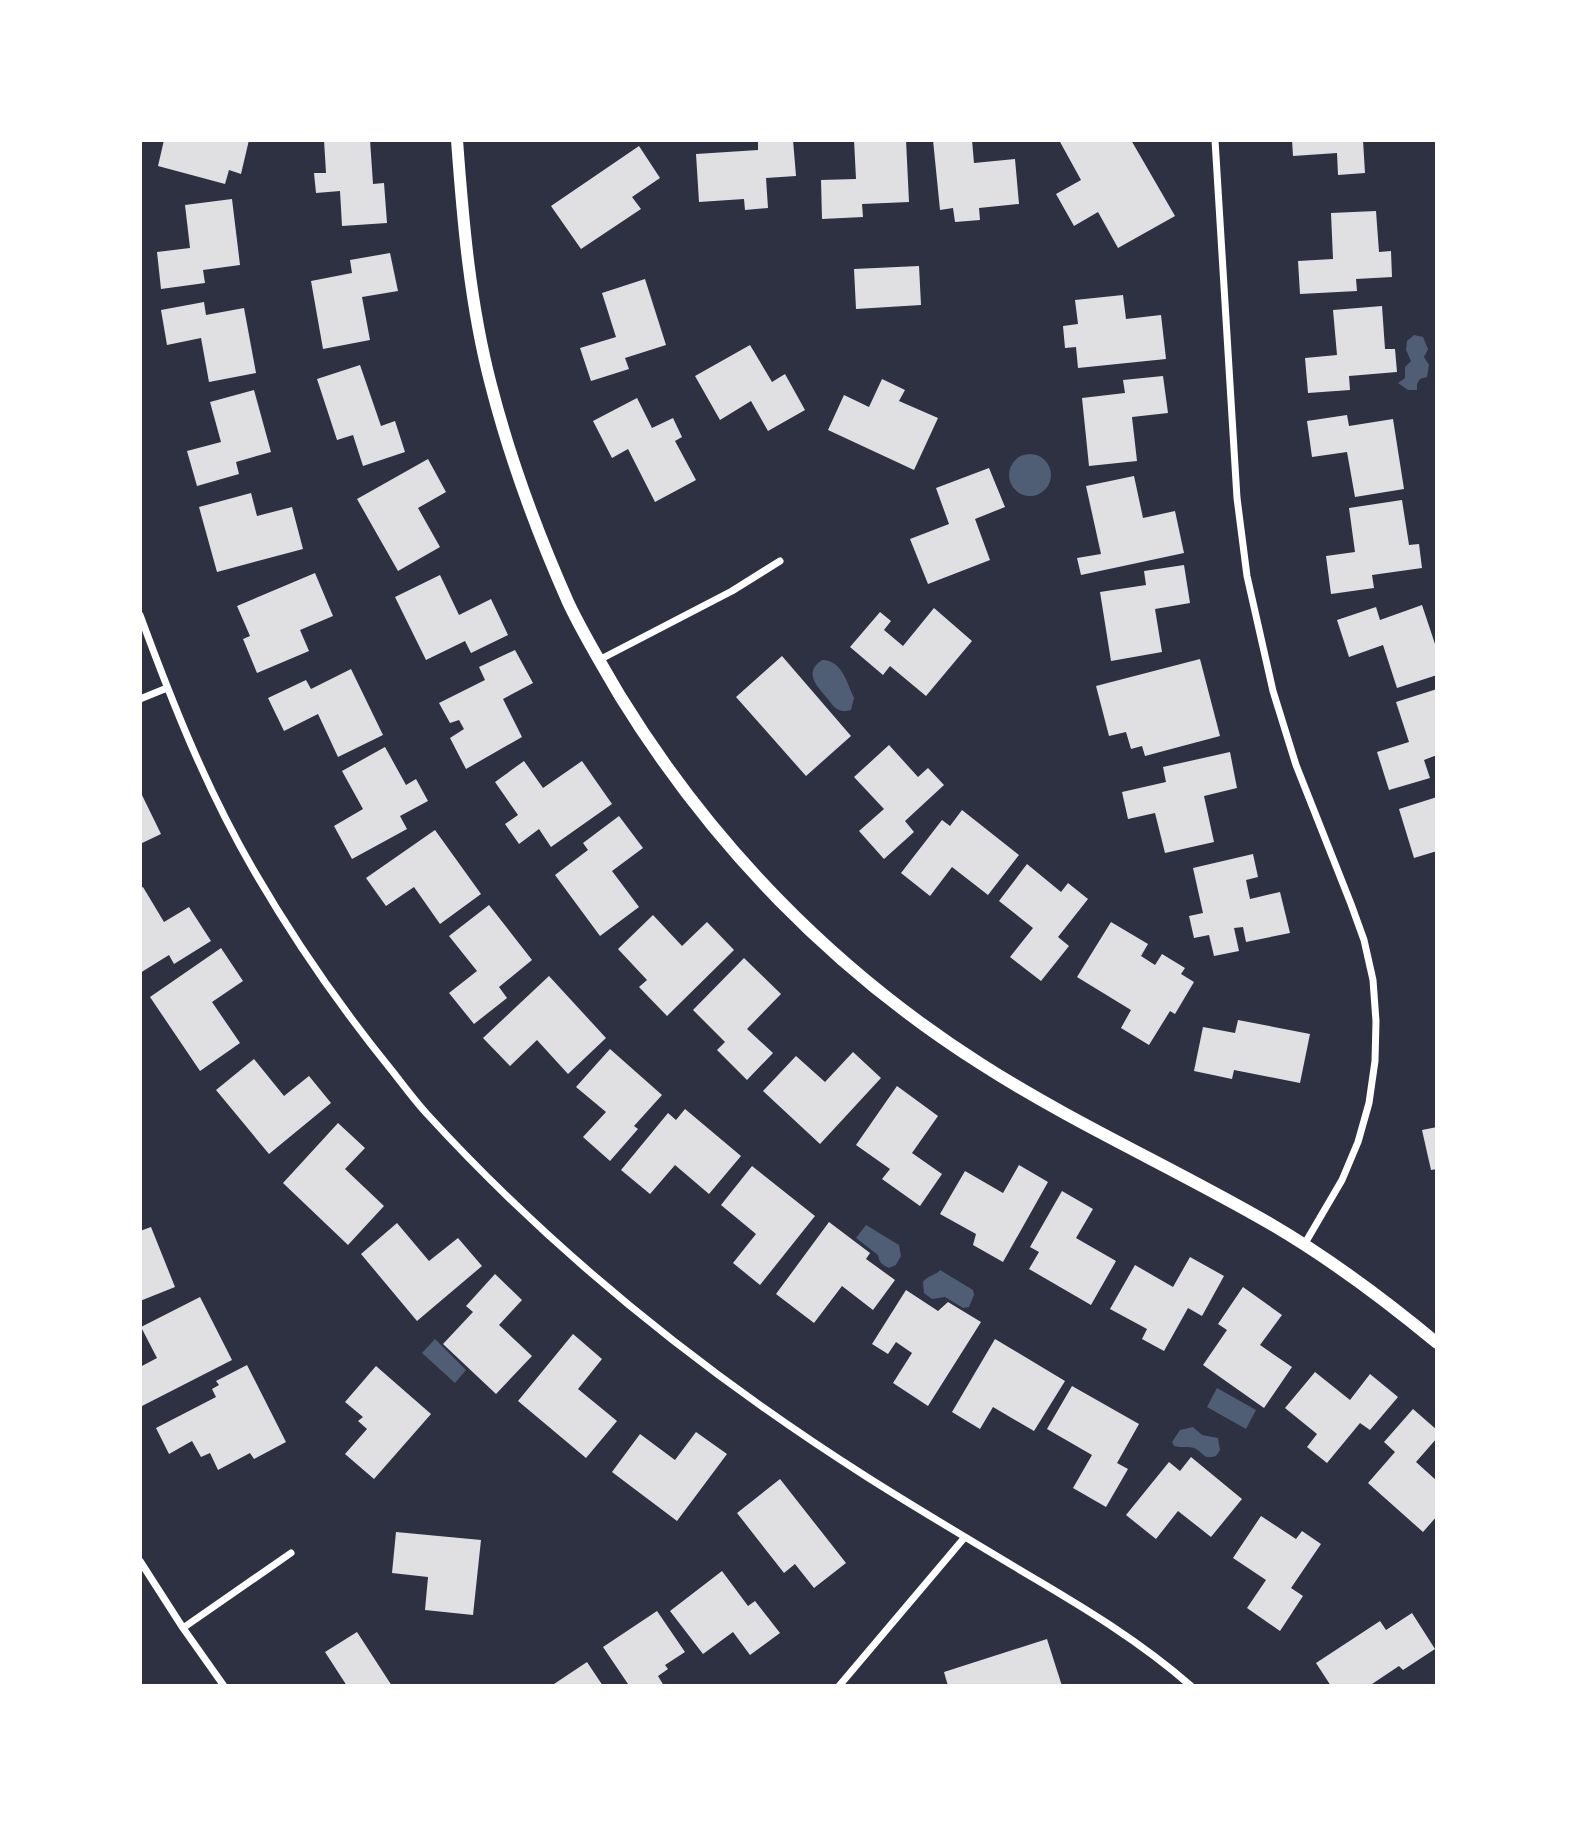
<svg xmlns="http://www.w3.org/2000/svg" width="1577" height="1826" font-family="'PT Sans',sans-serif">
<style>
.water{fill:#4f5d75}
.building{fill:#e0e0e3}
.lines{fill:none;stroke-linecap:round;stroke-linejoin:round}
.minor{stroke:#fff;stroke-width:7}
.tertiary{stroke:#fff;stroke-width:12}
</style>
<rect width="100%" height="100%" fill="#2d3142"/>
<path class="water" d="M1414,335L1423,337L1428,349L1424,357L1429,365L1427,377L1420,379L1417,384V390H1408L1398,383L1405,378V367L1411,361L1406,350L1407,341Z
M1009 475a21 21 0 1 1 42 0a21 21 0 1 1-42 0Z
M822,660C842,660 847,683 854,698L851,710C845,711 845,712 839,710C834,708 831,703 827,698C817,686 803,673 822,660Z
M866,1225L899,1245L901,1256L896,1265L889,1268C882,1265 879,1262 878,1255L856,1238Z
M940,1270L973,1290L974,1295L969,1307L963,1308L945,1297L932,1299L924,1293L923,1282C928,1275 935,1276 940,1270Z
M435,1339L466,1370L455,1383L422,1353Z
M1217,1388L1256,1410L1246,1429L1207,1407Z
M1193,1427L1202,1435L1218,1438L1220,1450L1216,1456C1202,1460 1205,1453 1194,1448C1188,1446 1181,1448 1174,1446L1172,1442L1180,1430Z"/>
<path class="building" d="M164,140L201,141L249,140L241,174L229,170L225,184L158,166Z
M324,140H370L373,184L384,183L387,223L342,226L340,191L316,193L314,173H326Z
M758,140H793L796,176L766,178L768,208L745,210L744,199L699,202L696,154L758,150Z
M854,140H906L909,202L862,204L863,217L822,219L821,180L856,179Z
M933,140H972L974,163L1015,159L1019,204L979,208L980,220L955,222L953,208L940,210Z
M1059,140H1131L1175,216L1118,248L1098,212L1074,226L1056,194L1081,180Z
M1292,140H1363L1365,173L1338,175L1337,153L1293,156Z
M639,146L660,178L632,197L641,209L581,249L551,206Z
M232,199L240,265L203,270L205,283L161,289L157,252L190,248L185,205Z
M1376,211L1379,252L1391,251L1392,277L1356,279L1357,291L1300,294L1298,261L1333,259L1331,213Z
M390,253L398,291L362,297L370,340L323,349L311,281L352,273L350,260Z
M919,266L921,305L856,309L854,269Z
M645,279L666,345L625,358L629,369L591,381L580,348L616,337L602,293Z
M1123,295L1126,319L1161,315L1166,359L1078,368L1076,347L1065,348L1063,326L1078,324L1075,300Z
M204,302L206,315L244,308L256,373L209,382L201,338L167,345L161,310Z
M1382,306L1385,349H1395L1397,372L1349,376L1350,390L1308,393L1305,358L1337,355L1333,310Z
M750,345L772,382L785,374L805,410L768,431L751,401L720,420L695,376Z
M360,365L381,426L395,421L405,452L363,466L353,435L337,440L317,379Z
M1163,376L1168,413L1132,417L1137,461L1089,466L1082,398L1125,393L1123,380Z
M882,379L905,390L899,401L938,418L914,470L828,430L844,395L869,407Z
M254,390L271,452L236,462L239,474L197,486L187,451L221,442L210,402Z
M637,398L652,428L673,418L682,437L675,441L696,480L655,502L628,449L612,458L593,421Z
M1347,415L1349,426L1393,419L1404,489L1355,497L1347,452L1312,457L1307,421Z
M428,459L446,492L418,508L440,547L398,571L357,499Z
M989,468L1005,507L975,519L990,560L928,584L910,539L949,524L936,488Z
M1134,476L1143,518L1175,511L1184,553L1081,575L1077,558L1101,554L1086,486Z
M251,493L257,516L292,507L303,549L217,572L199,507Z
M1402,500L1409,545L1419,544L1422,568L1372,575L1374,588L1331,594L1326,556L1355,552L1349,508Z
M1184,565L1190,603L1155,609L1162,652L1111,661L1100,592L1146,585L1144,571Z
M315,573L333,616L300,630L309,651L257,673L243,639L250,636L237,606Z
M440,575L459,615L491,599L508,635L471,653L465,641L426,660L395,597Z
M1422,605L1437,650V675L1397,688L1383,645L1349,657L1337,620L1376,607L1380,620Z
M934,608L972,641L926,696L890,666L883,675L850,647L880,612L891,621L884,630L903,646Z
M515,650L533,683L503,699L522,737L466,769L450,738L464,729L459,720L450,723L439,703L485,680L479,667Z
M782,656L851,736L806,776L736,697Z
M1200,659L1220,736L1145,756L1142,746L1131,749L1126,732L1109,736L1096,686Z
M351,669L383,735L338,757L318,714L284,731L268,698L306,680L311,689Z
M1437,689V755L1424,760L1430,778L1389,790L1377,752L1409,742L1396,702Z
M889,745L918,777L928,768L944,785L905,821L914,832L884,859L859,831L884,809L854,777Z
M385,747L406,785L416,779L428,801L400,816L407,829L352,859L334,826L363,809L342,771Z
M1230,752L1237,788L1204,796L1214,842L1165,853L1155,813L1128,819L1122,792L1166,782L1163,767Z
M524,761L543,788L582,761L612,804L551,847L539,829L519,844L505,824L518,815L495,782Z
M140,791L161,834L140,844Z
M1437,797V851L1414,858L1399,809Z
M962,810L1019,855L988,895L952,867L930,896L901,873L942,820L950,826Z
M619,816L643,848L612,871L639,907L600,936L555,875L588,850L583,843Z
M435,830L481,894L440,924L414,887L386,906L366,878Z
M1253,854L1258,877L1246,880L1250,899L1280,892L1290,933L1246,942L1243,927L1234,928L1239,951L1214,956L1209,935L1194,938L1189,916L1203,913L1193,868Z
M1027,864L1061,892L1068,883L1088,899L1058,937L1069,946L1041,981L1010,957L1033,928L999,901Z
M143,887L164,922L189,907L211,941L174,964L169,955L140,973V889Z
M489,905L532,960L499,987L507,998L474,1024L449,993L477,971L449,936Z
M653,915L682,946L707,922L734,950L667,1016L639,987L647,980L618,949Z
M1111,922L1148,944L1141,956L1155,965L1162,954L1185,968L1181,974L1194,982L1175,1014L1170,1011L1149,1045L1121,1028L1131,1010L1077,977Z
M221,948L243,981L212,1002L240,1043L200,1071L150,997Z
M744,958L781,994L747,1029L773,1053L747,1080L717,1050L725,1042L693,1010Z
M549,976L606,1038L568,1074L537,1040L510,1066L483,1038Z
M1238,1020L1310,1034L1300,1083L1234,1070L1232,1079L1194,1071L1203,1027L1235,1033Z
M610,1049L662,1095L634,1126L638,1129L610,1161L583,1137L606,1112L576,1087Z
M853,1052L881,1078L820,1144L763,1091L796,1056L825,1082Z
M254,1059L284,1096L309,1076L331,1103L269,1154L216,1090Z
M897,1086L938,1116L912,1153L942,1174L920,1206L882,1179L890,1169L856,1145Z
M685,1109L741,1156L709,1194L675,1165L650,1194L621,1170L668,1113L676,1120Z
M338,1123L365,1148L345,1169L384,1206L348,1245L283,1183Z
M1437,1127V1169L1431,1170L1422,1130Z
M1019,1165L1048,1182L1003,1262L973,1245L976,1234L940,1214L965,1171L1003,1193Z
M752,1166L815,1216L760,1285L733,1263L756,1234L721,1205Z
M1062,1191L1093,1209L1076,1238L1116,1261L1091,1305L1029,1269L1039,1252L1030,1247Z
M829,1222L870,1253L866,1259L895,1280L873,1310L842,1286L814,1323L776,1294Z
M397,1223L429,1261L458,1238L482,1266L417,1321L361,1254Z
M151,1227L175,1287L140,1301V1231Z
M1190,1257L1224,1276L1202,1316L1188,1308L1164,1351L1142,1339L1147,1329L1110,1309L1135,1265L1173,1287Z
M495,1274L522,1300L499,1325L532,1356L496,1394L443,1344L473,1312L466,1306Z
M1243,1287L1282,1315L1260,1345L1292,1367L1264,1408L1203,1365L1227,1330L1218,1324Z
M906,1290L938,1311L948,1302L981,1322L928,1406L893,1383L912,1353L896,1342L888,1354L872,1344Z
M200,1297L232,1360L142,1406L140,1403V1367L157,1358L141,1327Z
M573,1334L602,1359L578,1389L617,1421L586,1458L518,1401Z
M995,1339L1065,1381L1034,1431L993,1407L980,1429L952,1412Z
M247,1365L286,1442L254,1459L250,1453L218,1470L210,1453L201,1457L192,1441L169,1454L156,1428L216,1397L212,1389L219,1385L216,1381Z
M376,1366L431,1414L374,1479L345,1454L367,1429L358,1421L363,1417L345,1402Z
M1315,1372L1350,1400L1370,1374L1398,1397L1370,1430L1360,1423L1327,1463L1307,1447L1317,1434L1285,1408Z
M1072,1386L1139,1424L1117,1463L1128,1469L1106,1507L1073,1488L1092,1455L1047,1429Z
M1413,1409L1437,1430V1438L1416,1462L1437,1481V1516L1423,1532L1368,1483L1395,1452L1384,1442Z
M696,1432L727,1454L677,1521L612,1472L640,1434L675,1460Z
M1191,1457L1242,1499L1211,1537L1178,1511L1156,1539L1126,1515L1169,1462L1180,1471Z
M780,1479L846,1563L814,1588L795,1564L784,1573L737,1513Z
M1261,1516L1296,1539L1302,1531L1321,1544L1291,1588L1303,1596L1280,1631L1247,1608L1266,1580L1233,1558Z
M396,1532L481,1540L473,1615L425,1610L428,1577L392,1573Z
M722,1571L748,1606L755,1601L780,1633L750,1655L733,1632L703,1654L670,1611Z
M657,1611L685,1652L665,1665L668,1669L658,1676L664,1686H625L628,1684L603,1647Z
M1412,1613L1435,1649L1403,1670L1399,1666L1369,1686H1331L1316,1663L1380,1621L1386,1630Z
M357,1632L392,1686H347L325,1652Z
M1047,1639L1062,1686H948L944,1672Z
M587,1662L603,1686H551Z"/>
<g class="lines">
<path class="minor" d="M1215,140L1237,498L1247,576L1273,691L1296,765L1351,904L1364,940L1373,980L1376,1021L1375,1061L1369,1103L1358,1142L1342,1180L1304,1245
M140,615C172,702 206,788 253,869C294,940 341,1008 393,1072C404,1086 415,1101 427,1114C557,1256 705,1374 867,1477C919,1510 972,1541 1025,1573C1083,1607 1141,1642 1191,1686
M599,660L732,591L780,561
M140,699L167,688
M140,1561L183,1628L224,1686
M183,1628L291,1553
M839,1686L965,1537"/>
<path class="tertiary" d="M457,140C463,222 470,305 491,385C510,459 537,532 568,602C583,634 602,665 620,696C711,844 833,970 981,1064C1073,1123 1174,1168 1269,1223C1329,1258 1384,1299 1437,1343"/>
</g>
<rect width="1577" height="1826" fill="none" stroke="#ffffff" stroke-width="284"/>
</svg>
